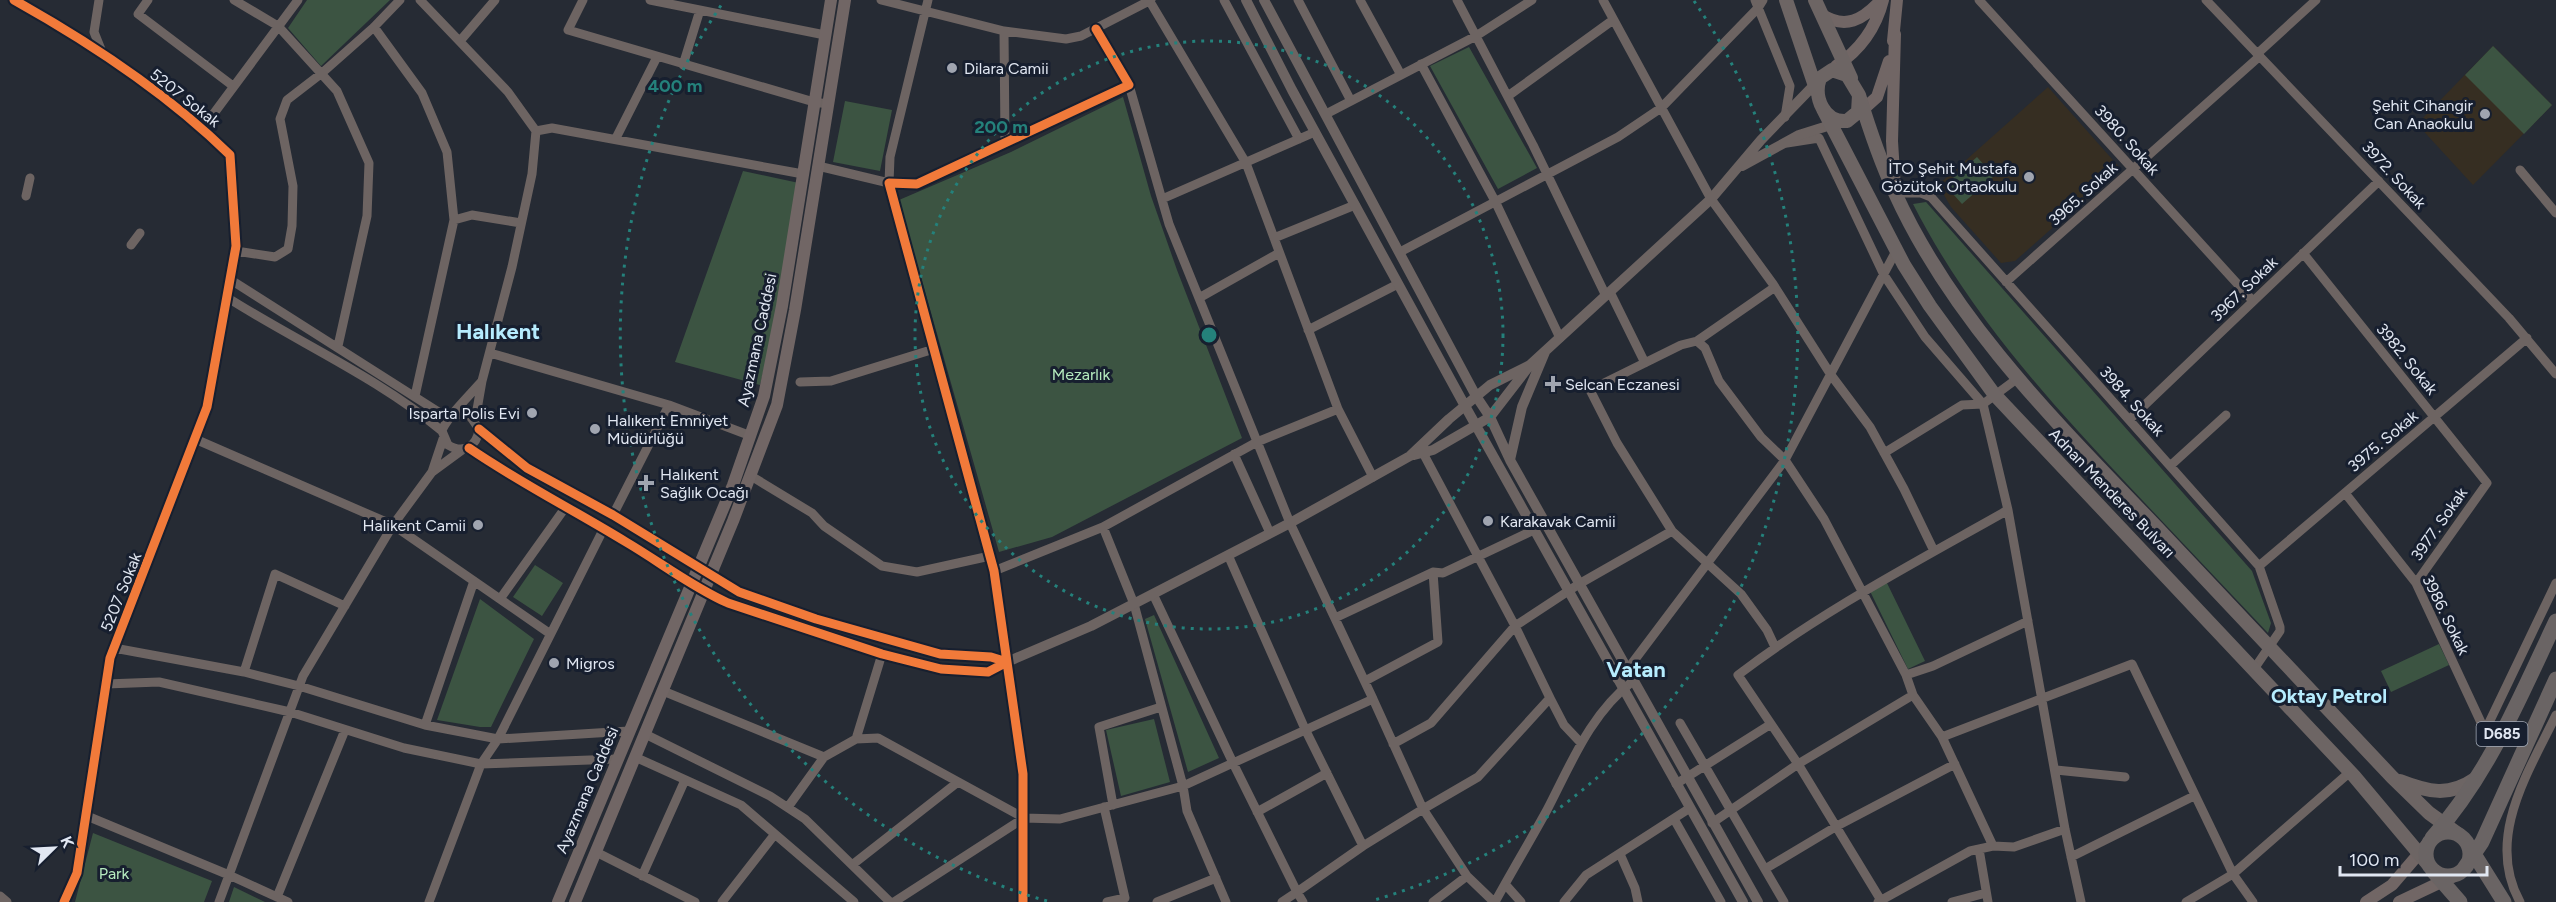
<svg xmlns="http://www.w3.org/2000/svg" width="2556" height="902" font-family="Figtree,sans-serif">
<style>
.education{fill:#362e22}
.green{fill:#3c5442}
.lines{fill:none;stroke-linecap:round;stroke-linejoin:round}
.minor{stroke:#6d6462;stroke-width:9}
.tertiary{stroke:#6d6462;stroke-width:10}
.secondary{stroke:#716665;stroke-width:12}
.primary{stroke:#6d6564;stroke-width:14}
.trunk{stroke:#6a6464;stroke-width:15}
.cycleway-casing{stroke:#171f2f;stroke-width:13}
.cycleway{stroke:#f17a3a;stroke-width:9}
.ring{fill:none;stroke:#24817b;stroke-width:3;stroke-dasharray:3 6}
.poi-dot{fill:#a0a5b0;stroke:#171f2f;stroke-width:2}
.labels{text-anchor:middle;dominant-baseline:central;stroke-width:6;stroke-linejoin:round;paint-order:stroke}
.shield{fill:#171f2f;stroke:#a4abb8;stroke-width:1.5}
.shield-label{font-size:15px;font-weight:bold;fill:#e1e7f2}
.poi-label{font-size:16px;fill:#e1e7f2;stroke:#171f2f;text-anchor:start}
.street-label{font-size:16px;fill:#e1e7f2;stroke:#171f2f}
.park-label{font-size:16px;fill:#b5eabe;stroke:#171f2f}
.quarter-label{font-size:20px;font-weight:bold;fill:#b6ecfe;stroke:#171f2f}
.district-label{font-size:22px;font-weight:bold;fill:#b6ecfe;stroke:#171f2f}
.centre{fill:#24817b;stroke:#171f2f;stroke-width:3}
.ring-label{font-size:18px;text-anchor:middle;font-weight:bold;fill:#24817b;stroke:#171f2f;stroke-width:6;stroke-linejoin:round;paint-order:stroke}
</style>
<rect width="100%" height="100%" fill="#262b34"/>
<path class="education" d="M2493,46L2552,105L2473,185L2417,124Z
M2048,87L2120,168L2015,261L2001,263L1951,207L1938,185Z"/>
<path class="green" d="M307,0H390L321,66L288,28Z
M2493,46L2552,105L2524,134L2465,75Z
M1469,47L1537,168L1498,189L1430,66Z
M1123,97L1151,196L1177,270L1242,438L1052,537L999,552L899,200L1011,152Z
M845,101L892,110L880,171L833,162Z
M1977,157L1994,176L1962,204L1945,185Z
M743,171L799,183L781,299L760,385L675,362Z
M1926,202L2252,571L2271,623L2268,633C2221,583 2174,534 2127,484C2046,398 1967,310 1913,204Z
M535,565L563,583L542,616L513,597Z
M1886,581L1925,661L1908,669L1869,589Z
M480,599L534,639L491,727H480L437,720Z
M1154,615L1219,758L1188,772L1145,619Z
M2439,644L2449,665L2391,692L2381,671Z
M1154,719L1170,782L1121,796L1106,730Z
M93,833L212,881L204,902H75Z
M234,887L265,902H229Z"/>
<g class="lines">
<path class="minor" d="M14,0C91,43 167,93 230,155L236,246L207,407L110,658L77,873L64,902
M99,0L94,32L102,52
M148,0L138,14L233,86
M234,0L278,26L337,91L369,163L367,216L338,346
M420,0L508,92L536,131L532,174L512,267L482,381L475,421
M583,0L568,30L814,102L828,104
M650,0L825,35
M881,0L1004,31L1066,39L1081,36L1151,0
M1149,0L1246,163L1338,409L1373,477
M1224,0L1299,139
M1298,0L1351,101
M1360,0L1401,75
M1457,0L1533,145L1606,296
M1603,0L1711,199L1773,284L1831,375L1870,427L1904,489L1934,551
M1755,0L1790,86L1785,117
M1979,0L2253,301
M2206,0L2509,318L2556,374
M374,27L422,93L447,152L454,220L415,396
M1004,31L1005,141
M460,41L495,0
M2257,54L2316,0
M1421,64L1495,201L1560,338
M683,65L700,10
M1129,85L1169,224L1290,523L1373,699L1233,763L1297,892L1282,902
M1508,96L1613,20
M1326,114L1476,36L1532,0
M203,128L298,0
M536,131L552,128L803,174
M616,138L657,57
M1787,143L1819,138L1884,275L1925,337L1983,404
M818,166L889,183L890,157L928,0
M2520,170L2556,213
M1895,193H1921L1931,197L2259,566L2280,627V631L2254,669
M26,196L30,178
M1162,199L1315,132
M454,220L472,215L521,223
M1274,238L1355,205
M131,245L140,233
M236,251L275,257L288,249L292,226L293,186L280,119L287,100L322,73L374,27L400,0
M1400,252L1618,137L1661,108L1758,8L1763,0
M2303,253L2487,483L2416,583
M231,280L448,418
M2006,282L2260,56
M1775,287L1697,341L1681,345L1590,390L1617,443L1672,531L1741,594L1767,630L1775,647
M1610,292L1645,363
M228,298C299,343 377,377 442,431
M1199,298L1279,253
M1308,330L1398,284
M1697,341L1705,348L1719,381L1761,437L1785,460L1824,519L1906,675L1913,695L1942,737L1993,846
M490,353L669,405L751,436
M800,382L831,381L934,349
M455,414L470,416L479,429C477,447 463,454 448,445L442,431C445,419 472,393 482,381
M2129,420L2379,181
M479,429L527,468L613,515L698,567
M195,439L393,525L549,633
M469,448C540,498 619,535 691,583
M1423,453L1515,626L1579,584L1672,531
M1884,453L1962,405L1983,404
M1234,454L1270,533
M2170,466L2226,415
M432,472L443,439
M751,476L812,513L824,526L882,566L917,572L990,556
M2345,493L2416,583L2485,731
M2008,510L2065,829L2081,902
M613,515L669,405
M1228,555L1305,729L1363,846L1297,892L1303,902
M2259,566L2527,338
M994,571L1103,527L1257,442L1338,409
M1153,594L1233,763L1183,786L1187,811L1226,902
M500,599L565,508
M1335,618L1433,572L1443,573L1534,530
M114,648L244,672L299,686L425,725L498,739L629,731
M244,672L275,574L345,606
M1906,675L1933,666L2028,621
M1617,679L1627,670L1785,460L1896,251
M1365,681L1438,642L1433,572
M106,684L159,682L290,712L404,748L481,764L617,759
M663,691L824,757L788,807
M1550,698L1564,725L1581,743
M1680,723L1784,902
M425,725L474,581
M2485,731L2556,583
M645,734L770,796L805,819L890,902
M1942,737L2132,664L2233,874L2253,902
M856,739L882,654
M1393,744L1431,723L1515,626L1550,698L1478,777L1423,809L1467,876
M635,757L741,805L854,902
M824,757L856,739L878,738L1024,818L894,902
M2056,770L2125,777
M1676,784L1771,724
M1113,805L1099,727L1161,707
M1104,807L1125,898L1107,902
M1257,812L1327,773
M87,816L229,875L288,902
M1024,818L1060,819L1183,786L1134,604L1103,527
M1674,819L1721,902
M1712,823L1798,764L1913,695
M1363,846L1423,809L1373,699
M1979,849L1988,902
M596,852L695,902
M1620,854L1635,888L1638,902
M2071,857L2194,796
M852,865L958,782
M1765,869L1837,826L1955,764
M642,876L685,780
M1505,884L1521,902
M0,896L7,902
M277,897L345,730
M219,902L303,676L393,525L432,472L462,450
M429,902L481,764L498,739L604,528
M722,902L775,834
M1023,902V774L994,571L889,183L917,184L1129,85L1096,29
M1157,902L1216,878
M1433,902L1467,876L1494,902
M1495,902C1512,871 1530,841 1547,810C1571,764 1590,714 1633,681
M1564,902L1586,875L1690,808
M1878,902L1970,851L1993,846L2014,847L2065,829
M1882,902L1798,764L1738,675C1822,611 1916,562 2008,510L1983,404L2018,378
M1952,902L1986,893
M2186,902L2233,874L2350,772
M2520,902C2485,838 2528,773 2556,715"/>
<path class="tertiary" d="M1246,0L1292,90L1465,406L1743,902
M1264,0L1476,396L1490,417L1510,460L1758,902
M1742,166L1799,135L1837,123
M1414,455L1433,450L1490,417L1530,365L1711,199L1761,140L1818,81
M1510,460L1522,407L1545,352
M697,587L738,607L882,654L941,669L988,672L1007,662L991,657L940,654L816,619L739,592L698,567
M1007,662L1091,626L1290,523L1410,456L1449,419L1490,385L1530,365"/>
<path class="secondary" d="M1821,14C1845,30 1863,20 1881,0
M1893,41L1897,0
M1836,66C1860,50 1876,28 1883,0
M1858,114L1877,97L1889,61
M1895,189L1892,141L1895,34
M558,902L733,485L764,396L782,306L831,0
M575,902L733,521L777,405L795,310L845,0
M2366,902L2392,885L2428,843
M2399,902L2458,874"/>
<path class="primary" d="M1786,0L1817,92
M1815,0L1851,78
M1832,70L1847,75L1859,95L1858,112L1847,121C1824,123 1813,97 1820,78Z
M1859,95C1869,128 1880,161 1895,193C1955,325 2063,429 2162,533C2238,614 2315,695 2392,777L2429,813L2458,834
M1823,109L1904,265L1930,306L1994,394L2354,776L2427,863
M2400,781C2428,792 2449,797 2475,779"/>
<path class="trunk" d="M2426 854a22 22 0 1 1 44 0a22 22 0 1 1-44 0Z
M2432,838C2489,774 2520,697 2556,621
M2469,846L2504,902
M2463,870L2482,842L2556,679
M2433,871L2460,902"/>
<defs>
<path id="cycleway" d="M14,0C91,43 167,93 230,155L236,246L207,407L110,658L77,873L64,902
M469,448C520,483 574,510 626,542C660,562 692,587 728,603L882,654L941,669L988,672L1007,662L991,657L940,654L816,619L739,592L613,515L527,468L479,429
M1023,902V774L994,571L889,183L917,184L1129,85L1096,29"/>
</defs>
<use href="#cycleway" class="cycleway-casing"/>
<use href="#cycleway" class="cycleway"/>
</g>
<g class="ring">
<circle cx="1209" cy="335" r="294"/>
<path d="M1047 901A589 589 0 0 1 724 1M1694 1A589 589 0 0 1 1371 901"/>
</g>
<g class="poi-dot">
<circle cx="952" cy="68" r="6"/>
<circle cx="2485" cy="114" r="6"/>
<circle cx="2029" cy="177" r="6"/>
<path d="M1550 375h6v6h6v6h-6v6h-6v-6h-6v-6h6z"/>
<circle cx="532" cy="413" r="6"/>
<circle cx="595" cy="429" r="6"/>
<path d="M643 474h6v6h6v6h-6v6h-6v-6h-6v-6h6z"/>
<circle cx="1488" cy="521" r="6"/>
<circle cx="478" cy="525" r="6"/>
<circle cx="554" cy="663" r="6"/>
</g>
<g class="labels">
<rect class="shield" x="2476.5" y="722" width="51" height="24" rx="4.5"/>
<g class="shield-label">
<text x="2502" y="734">D685</text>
</g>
<g class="poi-label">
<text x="964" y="68">Dilara Camii</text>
<text x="2473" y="105" text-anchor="end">Şehit Cihangir<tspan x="2473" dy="18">Can Anaokulu</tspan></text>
<text x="2017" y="168" text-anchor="end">İTO Şehit Mustafa<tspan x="2017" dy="18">Gözütok Ortaokulu</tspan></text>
<text x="1565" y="384">Selcan Eczanesi</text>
<text x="520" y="413" text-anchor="end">Isparta Polis Evi</text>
<text x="607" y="420">Halıkent Emniyet<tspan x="607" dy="18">Müdürlüğü</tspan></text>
<text x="660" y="474">Halıkent<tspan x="660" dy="18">Sağlık Ocağı</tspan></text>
<text x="1500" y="521">Karakavak Camii</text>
<text x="466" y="525" text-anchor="end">Halikent Camii</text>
<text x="566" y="663">Migros</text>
</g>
<g class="street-label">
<text transform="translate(185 98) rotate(38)">5207 Sokak</text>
<text transform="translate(2127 140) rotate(48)">3980. Sokak</text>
<text transform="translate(2394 175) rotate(47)">3972. Sokak</text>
<text transform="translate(2083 194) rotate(-42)">3965. Sokak</text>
<text transform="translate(2244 289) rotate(-44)">3967. Sokak</text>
<text transform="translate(757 340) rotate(-78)">Ayazmana Caddesi</text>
<text transform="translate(2407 359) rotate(51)">3982. Sokak</text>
<text transform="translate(2132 401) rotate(48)">3984. Sokak</text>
<text transform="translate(2383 441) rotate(-40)">3975. Sokak</text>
<text transform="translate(2112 493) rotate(46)">Adnan Menderes Bulvarı</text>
<text transform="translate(2439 524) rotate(-55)">3977. Sokak</text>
<text transform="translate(121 592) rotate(-68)">5207 Sokak</text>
<text transform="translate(2446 615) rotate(64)">3986. Sokak</text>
<text transform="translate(587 790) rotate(-67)">Ayazmana Caddesi</text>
</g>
<g class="park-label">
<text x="1081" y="374">Mezarlık</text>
<text x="114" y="873">Park</text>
</g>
<g class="quarter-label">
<text x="2329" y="696">Oktay Petrol</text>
</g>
<g class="district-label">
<text x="498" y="331">Halıkent</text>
<text x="1636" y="669">Vatan</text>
</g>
</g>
<circle cx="1209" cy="335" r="9" class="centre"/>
<g class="ring-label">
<text x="675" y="92">400 m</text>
<text x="1001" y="133">200 m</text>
</g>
<g transform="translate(54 848) rotate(66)" stroke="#171f2f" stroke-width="4.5" paint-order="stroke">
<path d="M0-4.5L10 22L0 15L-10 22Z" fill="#e1e7f2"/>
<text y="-9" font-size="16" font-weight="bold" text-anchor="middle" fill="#e1e7f2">K</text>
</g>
<path d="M2340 866v9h147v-9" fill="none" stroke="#e1e7f2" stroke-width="3"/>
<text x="2349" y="866" font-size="18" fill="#e1e7f2" stroke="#171f2f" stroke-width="4.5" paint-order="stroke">100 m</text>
</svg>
